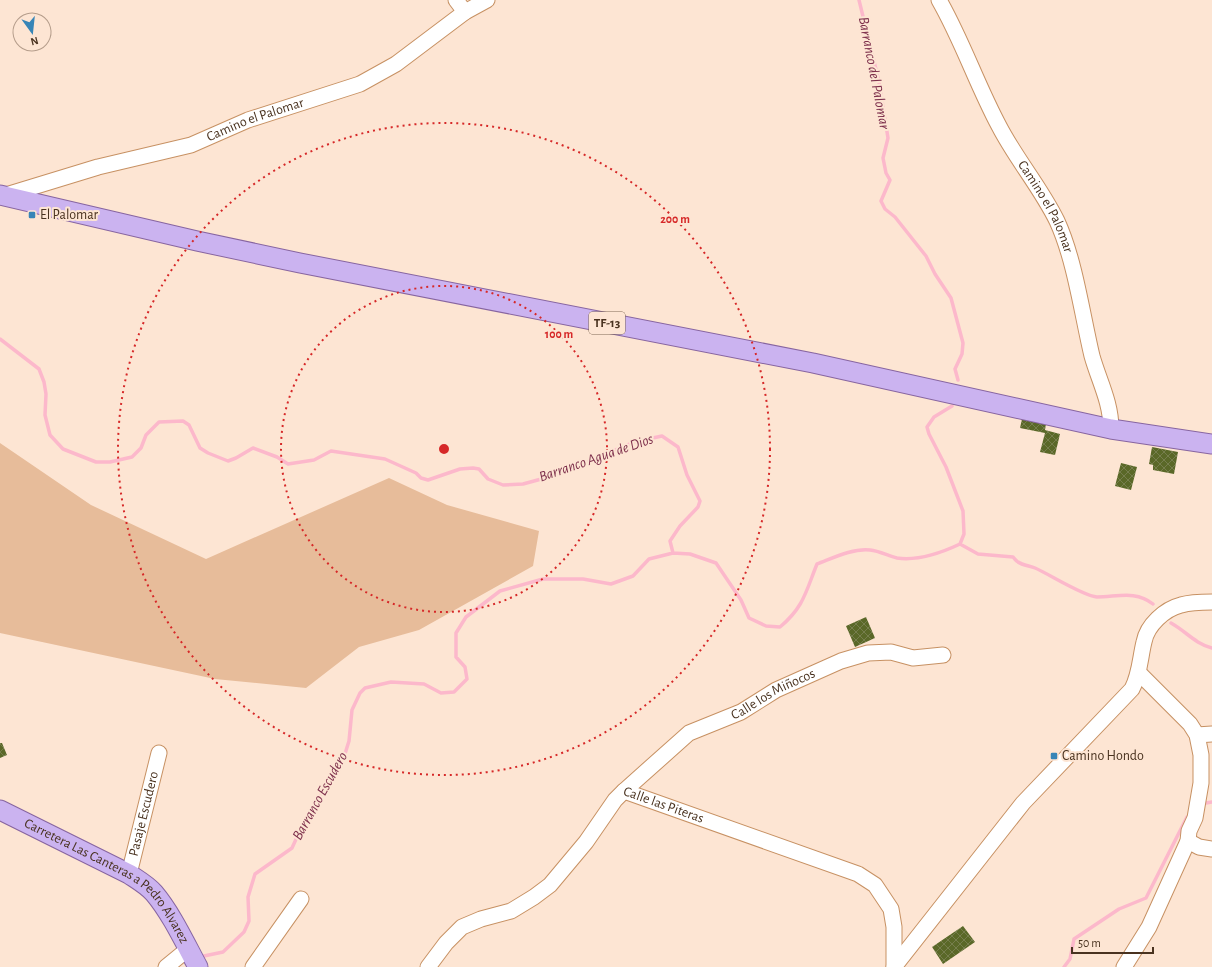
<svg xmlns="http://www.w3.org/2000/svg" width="1212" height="967" font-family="'Alegreya Sans',sans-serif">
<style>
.grass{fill:#e7bc9a}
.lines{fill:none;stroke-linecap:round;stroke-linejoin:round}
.stream{stroke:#fcb8cb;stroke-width:3.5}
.building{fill:url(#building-cross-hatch)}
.minor-casing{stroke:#c79163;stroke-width:17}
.major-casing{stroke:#8765a0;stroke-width:21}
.minor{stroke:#fff;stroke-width:15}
.major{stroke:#cbb3f0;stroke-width:19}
.ring{fill:none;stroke:#d62828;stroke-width:2;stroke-dasharray:2 4}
.poi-dot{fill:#3785b7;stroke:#fde5d3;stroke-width:1.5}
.labels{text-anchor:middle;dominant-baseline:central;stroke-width:4;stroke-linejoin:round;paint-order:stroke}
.shield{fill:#fde5d3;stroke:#7f6855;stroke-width:1}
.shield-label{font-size:13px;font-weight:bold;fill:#49321f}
.street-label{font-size:14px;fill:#49321f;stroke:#fde5d3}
.poi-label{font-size:14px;fill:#49321f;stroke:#fde5d3;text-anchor:start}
.water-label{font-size:15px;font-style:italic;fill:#7e304c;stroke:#fde5d3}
.centre{fill:#d62828;stroke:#fde5d3;stroke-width:2}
.ring-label{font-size:12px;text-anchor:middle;font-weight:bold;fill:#d62828;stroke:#fde5d3;stroke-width:4;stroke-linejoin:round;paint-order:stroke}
</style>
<defs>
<pattern id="building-cross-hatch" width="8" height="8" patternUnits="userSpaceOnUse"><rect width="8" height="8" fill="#5a6828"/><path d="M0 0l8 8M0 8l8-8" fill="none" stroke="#767e4d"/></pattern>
</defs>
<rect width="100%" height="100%" fill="#fde5d3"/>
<path class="grass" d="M0,443L91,505L206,559L389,478L447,505L539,531L533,566L419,630L359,647L306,688L215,679L0,633Z"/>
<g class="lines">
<path class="stream" d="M859,0L879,82L888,138L883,158L886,173L890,180L881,201L885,209L895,217L926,256L935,274L951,298L963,343L962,354L955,369L958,380
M0,339L39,369L44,382L46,394L45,415L50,435L63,449L96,462H110L132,457L141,448L146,435L159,422L183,421L189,425L200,448L208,453L228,461L236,458L253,448L277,457L288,464L314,460L331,451L385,459L416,473L421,478L428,480L460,469L473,468L479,469L488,479L503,485L523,484L556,475L634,442L662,436L678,447L687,475L700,501L698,507L680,526L670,541L673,553
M952,406L934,417L927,427L929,434L946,467L963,511L964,534L960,544
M1171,623C1187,632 1194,643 1212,648
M1206,803L1212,802
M204,956L223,952L244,932L249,921L248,897L255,874L292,848L303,824L344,757L349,741L352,710L360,693L365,688L391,682L424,684L441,693L454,692L467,679L465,667L456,657V633L466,617L500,591L543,579H583L611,584L633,576L649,559L673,553L690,554L716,563L741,600L749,618L766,626L780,627C804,607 806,591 817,564C833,558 853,548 870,550C880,551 888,556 897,558C918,561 941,553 960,544L978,554L1013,557C1015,559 1016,561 1018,562C1022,565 1030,566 1035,568C1049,574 1083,596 1097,597C1117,597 1136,590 1153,604
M1064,967L1070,959L1074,939L1119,909L1146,898L1187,817"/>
</g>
<path class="building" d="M1022,419L1046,424L1045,430L1060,434L1055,455L1040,452L1045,433L1020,428Z
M1152,447L1178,452L1174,474L1153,470V465L1149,464Z
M1121,463L1137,467L1131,490L1115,486Z
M866,617L875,638L855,647L846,626Z
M0,743H2L7,755L0,758Z
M963,926L975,942L943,964L932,947Z"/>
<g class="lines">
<defs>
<g id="minor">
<path d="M456,0L465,12"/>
<path id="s1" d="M939,0C962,40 977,85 999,126C1016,159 1041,188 1057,221C1075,260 1082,314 1092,356C1099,381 1111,402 1111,429"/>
<path id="s2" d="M3,196L98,167L191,145L248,120L360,84L396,64L465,12L487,0"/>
<path d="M1197,735L1212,734"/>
<path id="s3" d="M624,791L689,733L741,712L776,690L841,661L868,653L891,652L913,658L943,655"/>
<path d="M1188,841L1199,847L1212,849"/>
<path id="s4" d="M129,874L159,753"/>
<path d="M166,967L188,949"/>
<path d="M253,967L301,899"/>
<path id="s5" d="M428,967L446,943L462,927L481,919L511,911L534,897L550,885L586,842L615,800L624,791L858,874L875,885L891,909L894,927V966"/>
<path d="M894,967L1023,803L1132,689C1140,674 1140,658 1144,642C1147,625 1165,609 1181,605C1191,602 1202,602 1212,602"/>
<path d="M1124,967L1149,927L1188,841L1189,831L1195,818L1201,783V755L1197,735L1190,724L1139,673"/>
</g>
<g id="major">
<path d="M0,195L197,241L300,263L813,363L1111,429L1212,444"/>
<path id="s6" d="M0,810L129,874C138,880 147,885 154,893C171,913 185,943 198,967"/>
</g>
</defs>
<use href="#minor" class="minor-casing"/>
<use href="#major" class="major-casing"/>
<use href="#minor" class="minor"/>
<use href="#major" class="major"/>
</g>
<g class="ring">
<circle cx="444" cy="449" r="163"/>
<circle cx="444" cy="449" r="326"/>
</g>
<g class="poi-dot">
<rect x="28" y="211" width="8" height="8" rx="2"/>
<rect x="1050" y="752" width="8" height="8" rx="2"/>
</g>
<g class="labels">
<rect class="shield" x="589" y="312" width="36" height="22" rx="3"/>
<g class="shield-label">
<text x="607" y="323">TF-13</text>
</g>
<g class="street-label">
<text stroke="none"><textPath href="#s2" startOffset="264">Camino el Palomar</textPath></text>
<text stroke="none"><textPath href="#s1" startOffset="233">Camino el Palomar</textPath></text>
<text stroke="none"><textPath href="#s3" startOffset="180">Calle los Miñocos</textPath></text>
<text stroke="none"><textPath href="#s5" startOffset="313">Calle las Piteras</textPath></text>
<text stroke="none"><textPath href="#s4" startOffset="62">Pasaje Escudero</textPath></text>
<text stroke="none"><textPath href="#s6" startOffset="131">Carretera Las Canteras a Pedro Alvarez</textPath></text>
</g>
<g class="poi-label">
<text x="40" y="215">El Palomar</text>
<text x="1062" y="756">Camino Hondo</text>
</g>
<g class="water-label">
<text transform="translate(874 73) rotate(79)">Barranco del Palomar</text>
<text transform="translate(596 458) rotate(-19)">Barranco Agua de Dios</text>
<text transform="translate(320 796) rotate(-61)">Barranco Escudero</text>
</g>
</g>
<circle cx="444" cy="449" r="6" class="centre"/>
<g class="ring-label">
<text x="675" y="223">200 m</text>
<text x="559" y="338">100 m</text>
</g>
<g transform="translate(32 32) rotate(165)"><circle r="19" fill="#fde5d3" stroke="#b59d8b"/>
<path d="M0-3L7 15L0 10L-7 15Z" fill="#3785b7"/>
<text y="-6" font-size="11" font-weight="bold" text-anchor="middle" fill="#49321f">N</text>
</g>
<path d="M1072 947v6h81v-6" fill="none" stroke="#49321f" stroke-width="2"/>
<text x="1078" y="947" font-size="12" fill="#49321f" stroke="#fde5d3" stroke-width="3" paint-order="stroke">50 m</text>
</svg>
